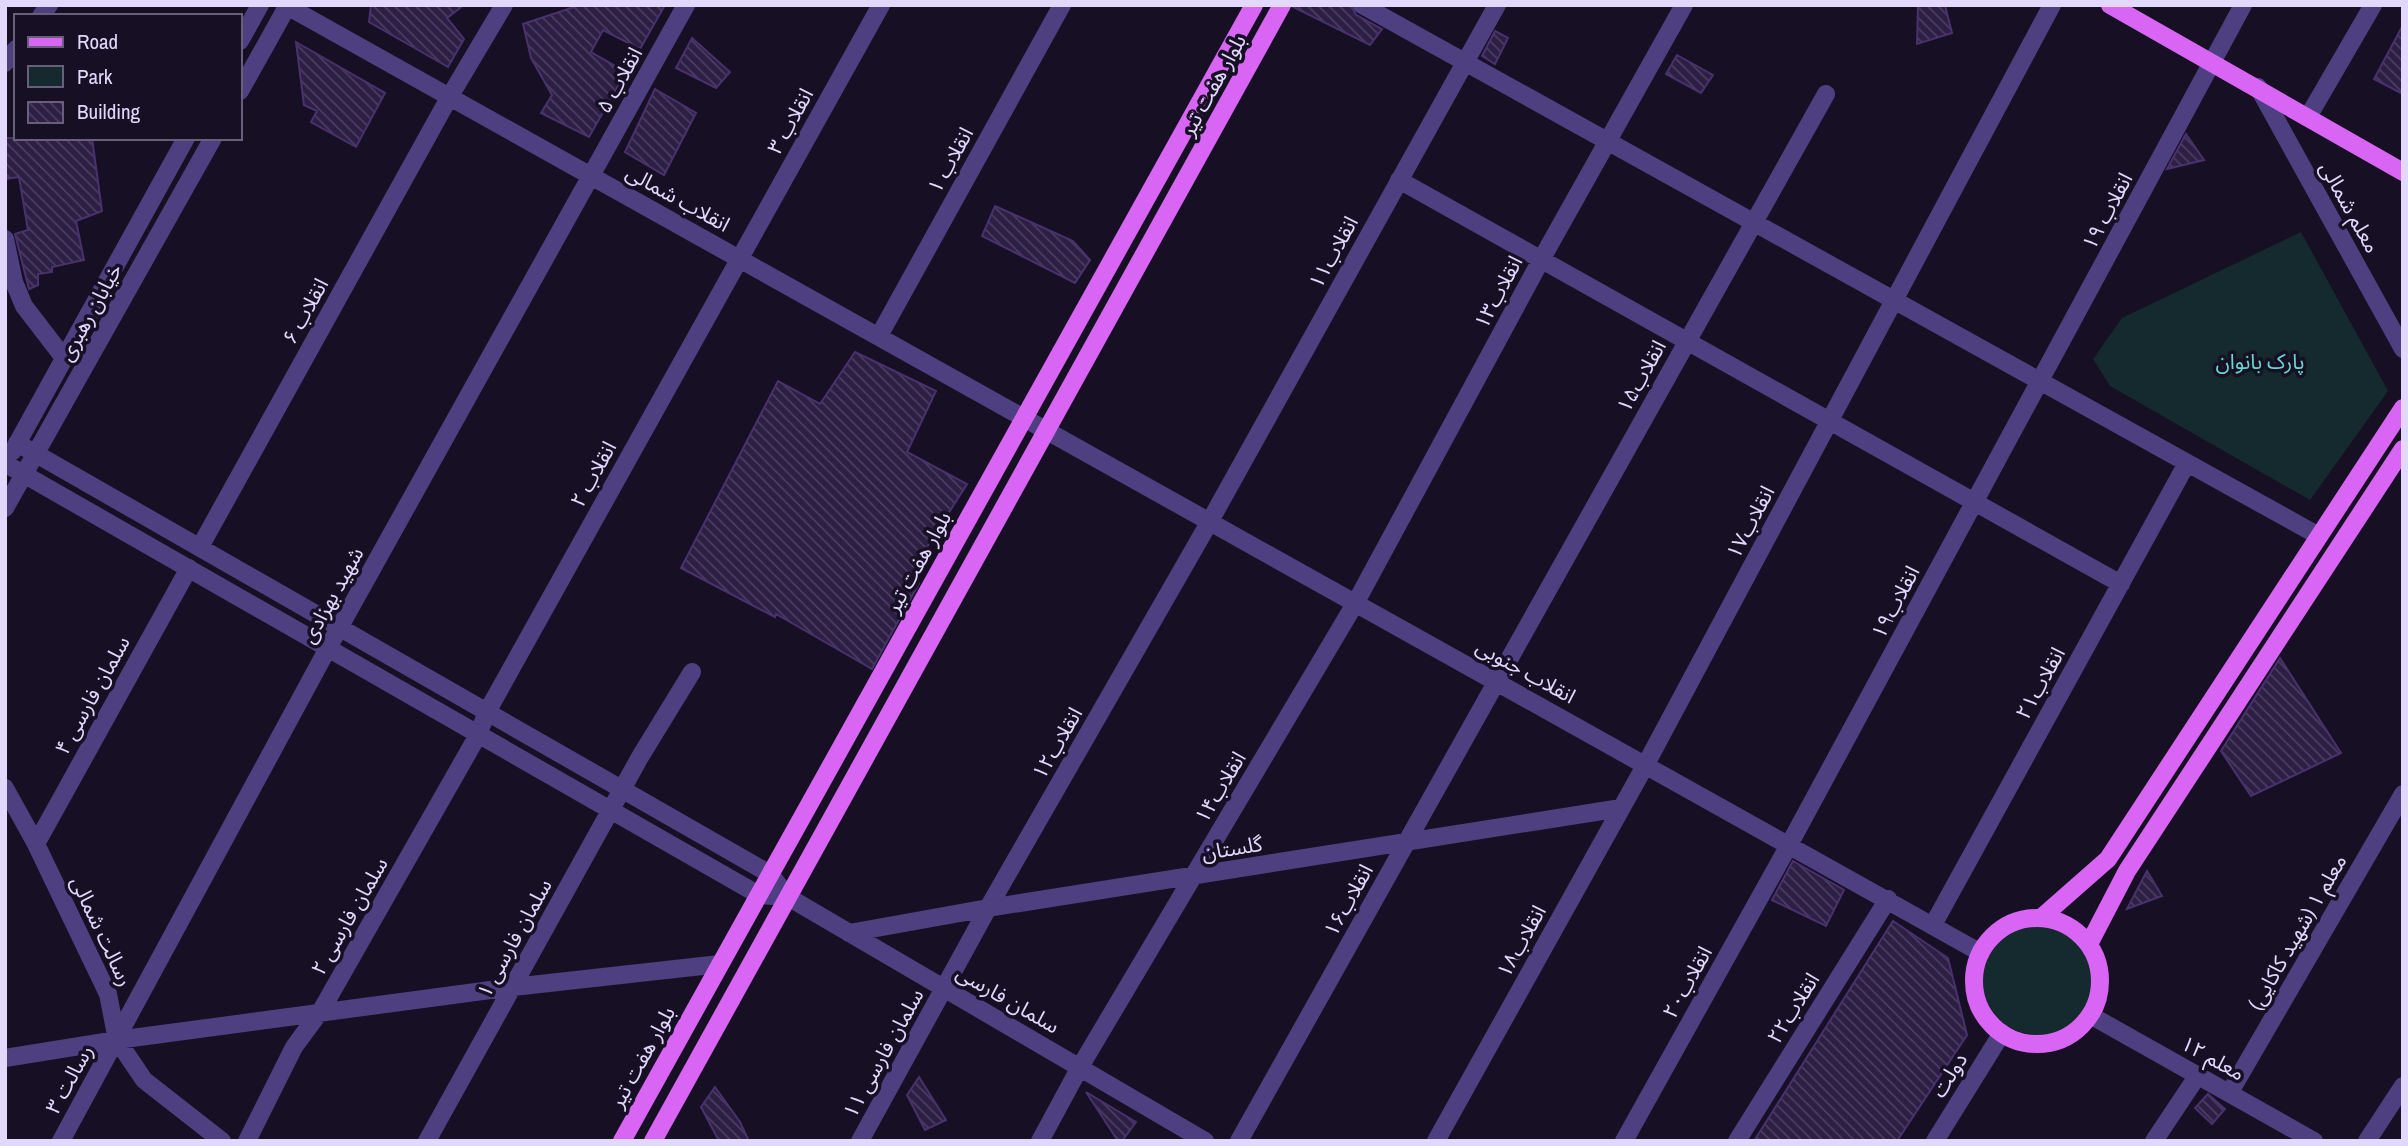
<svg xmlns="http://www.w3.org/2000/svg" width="2408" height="1146" font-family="'Archivo Narrow','Noto Sans Arabic',sans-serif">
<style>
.green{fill:#142a2e}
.building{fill:url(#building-back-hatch);stroke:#49316e;stroke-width:2}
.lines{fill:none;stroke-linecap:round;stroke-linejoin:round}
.minor{stroke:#4d3f80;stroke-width:18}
.major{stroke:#d965f4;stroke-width:18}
.labels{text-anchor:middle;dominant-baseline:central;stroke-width:7;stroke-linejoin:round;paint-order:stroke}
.street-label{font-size:21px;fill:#e2d7fc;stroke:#171024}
.park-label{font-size:21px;fill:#67d7d0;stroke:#171024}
</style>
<defs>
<pattern id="building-back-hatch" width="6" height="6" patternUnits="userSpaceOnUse" patternTransform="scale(1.75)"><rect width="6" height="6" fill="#2d1e44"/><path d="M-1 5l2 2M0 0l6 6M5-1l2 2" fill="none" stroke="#4b3e60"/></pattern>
</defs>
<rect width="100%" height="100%" fill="#171024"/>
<path class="green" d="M2301,232L2388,391L2310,500L2110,386L2093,359L2122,318Z
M1983 980a55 55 0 1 1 110 0a55 55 0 1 1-110 0Z"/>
<path class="building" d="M371,5H464L447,18L464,39L448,67L369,22Z
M580,5H665L640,49L603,30L591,52L626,72L589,137L541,113L552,95L531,58L523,24Z
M1293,5H1351L1356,15L1382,29L1370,45L1293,7Z
M1918,5H1945L1952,33L1917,44Z
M2403,25V94L2374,79Z
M1495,31L1508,38L1495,64L1482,56Z
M692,38L730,72L716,88L676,68Z
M296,42L385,93L356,147L311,122L317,111L304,105Z
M1677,55L1713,75L1701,93L1666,74Z
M655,89L696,113L664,175L625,152Z
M2186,134L2204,160L2167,169Z
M5,138H92L102,211L76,221L84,260L52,267V272L38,274V285L29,289L15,234L28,230L19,177L5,179Z
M995,206L1073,241L1090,260L1075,283L982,236Z
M855,352L936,391L907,452L967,484L920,558L927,563L915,578L919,583L872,669L776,614L775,617L681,568L778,381L820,404Z
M2280,658L2341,753L2251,796L2221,751Z
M1793,861L1844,890L1826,926L1772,900Z
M2147,871L2162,896L2127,909Z
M1893,921L1948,958L1967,1035L1897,1141H1754Z
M919,1077L946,1120L925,1130L907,1095Z
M715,1087L740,1122L749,1141H719L701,1107Z
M1086,1092L1136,1122L1122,1141H1118Z
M2208,1094L2225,1109L2212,1124L2195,1108Z"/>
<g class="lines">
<path class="minor" d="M285,5L1981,953
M1362,5L2319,536
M41,16L49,5
M240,41L260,5
M5,63L16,49
M2258,87L2403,349
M240,91L288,5
M2308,117L2373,5
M1399,180L2121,584
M5,239L14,282L24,306L64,358
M879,336L1062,5
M17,443L770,874L788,897L1205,1141
M13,451L186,138
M6,464L759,895L788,897
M5,508L213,138
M200,547L450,96L504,5
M5,788L36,844L108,994L117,1040L144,1080L222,1141
M36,844L189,568
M1933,925L2187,463
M849,933L988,908L1621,808
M2090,1015L2314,1141
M5,1058L117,1040L513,987L720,964
M2230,1092L2403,794
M61,1141L328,648L686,5
M247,1141L294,1047L322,1009L478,735L487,712L881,5
M427,1141L640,757L692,672
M860,1141L988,908L1210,521L1497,5
M1040,1141L1080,1067L1356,602L1541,260L1684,5
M1239,1141L1826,94
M1436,1141L1646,764L2052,5
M1624,1141L1789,845L2243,5
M1737,1141L1888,899
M1935,1141L2002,1033
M2154,1141L2198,1075
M2367,1141L2403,1086"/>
<path class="major" d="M2110,5L2403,172
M2042,917L2108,859L2403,408
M1974 981a63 63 0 1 1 126 0a63 63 0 1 1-126 0Z
M2089,944L2127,871L2403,449
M622,1141L1254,5
M653,1141L1282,5"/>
</g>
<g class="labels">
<g class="street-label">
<text transform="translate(619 80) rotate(-61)">انقلاب ۵</text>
<text transform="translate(1213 85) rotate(-61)">بلوار هفت تیر</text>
<text transform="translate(790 121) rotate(-61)">انقلاب ۳</text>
<text transform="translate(950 160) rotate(-61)">انقلاب ۱</text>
<text transform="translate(678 198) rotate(29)">انقلاب شمالی</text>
<text transform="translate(2350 207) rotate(61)">معلم شمالی</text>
<text transform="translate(2107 211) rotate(-62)">انقلاب ۱۹</text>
<text transform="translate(1333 252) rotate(-61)">انقلاب۱۱</text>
<text transform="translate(1498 292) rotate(-62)">انقلاب۱۳</text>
<text transform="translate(305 311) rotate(-61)">انقلاب ۶</text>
<text transform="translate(90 312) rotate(-61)">خیابان رهبری</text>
<text transform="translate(1641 376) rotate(-61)">انقلاب۱۵</text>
<text transform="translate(593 474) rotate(-61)">انقلاب ۲</text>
<text transform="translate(1750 522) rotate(-62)">انقلاب۱۷</text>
<text transform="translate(918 562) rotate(-61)">بلوار هفت تیر</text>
<text transform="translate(332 595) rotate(-61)">شهید بهزادی</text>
<text transform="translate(1895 602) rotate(-62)">انقلاب۱۹</text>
<text transform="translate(1526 671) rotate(29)">انقلاب جنوبی</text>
<text transform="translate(2040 683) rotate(-61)">انقلاب۲۱</text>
<text transform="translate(92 695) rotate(-61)">سلمان فارسی ۴</text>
<text transform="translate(1057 743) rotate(-60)">انقلاب۱۲</text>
<text transform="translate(1220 787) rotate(-59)">انقلاب۱۴</text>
<text transform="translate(1232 848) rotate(-9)">گلستان</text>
<text transform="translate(1348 900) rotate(-61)">انقلاب۱۶</text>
<text transform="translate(349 916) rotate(-60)">سلمان فارسی ۲</text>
<text transform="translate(102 931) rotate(65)">رسالت شمالی</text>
<text transform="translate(2297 932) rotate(-60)">معلم ۱ (شهید کاکایی)</text>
<text transform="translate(514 938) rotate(-61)">سلمان فارسی ۱</text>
<text transform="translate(1521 941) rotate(-61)">انقلاب۱۸</text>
<text transform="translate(1687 982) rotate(-61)">انقلاب۲۰</text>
<text transform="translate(1008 999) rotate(30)">سلمان فارسی</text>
<text transform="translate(1793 1008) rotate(-58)">انقلاب۲۲</text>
<text transform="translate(883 1053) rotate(-61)">سلمان فارسی ۱۱</text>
<text transform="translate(642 1057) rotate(-61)">بلوار هفت تیر</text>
<text transform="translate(2213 1058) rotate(29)">معلم ۱۲</text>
<text transform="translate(1949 1075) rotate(-58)">دولت</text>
<text transform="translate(69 1079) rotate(-61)">رسالت ۳</text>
</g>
<g class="park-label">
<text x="2260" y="361">پارک بانوان</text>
</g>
</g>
<rect width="2408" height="1146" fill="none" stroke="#e2d7fc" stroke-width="14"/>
<rect x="14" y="14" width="228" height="126" fill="#171024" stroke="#68607a" stroke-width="2"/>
<rect x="28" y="37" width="35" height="10" fill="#d965f4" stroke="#68607a" stroke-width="2"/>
<text x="77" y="49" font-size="21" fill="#e2d7fc">Road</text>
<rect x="28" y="66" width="35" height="21" fill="#142a2e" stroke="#68607a" stroke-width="2"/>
<text x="77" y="84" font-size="21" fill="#e2d7fc">Park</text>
<rect x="28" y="102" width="35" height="21" fill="url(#building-back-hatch)" stroke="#68607a" stroke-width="2"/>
<text x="77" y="119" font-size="21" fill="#e2d7fc">Building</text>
</svg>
